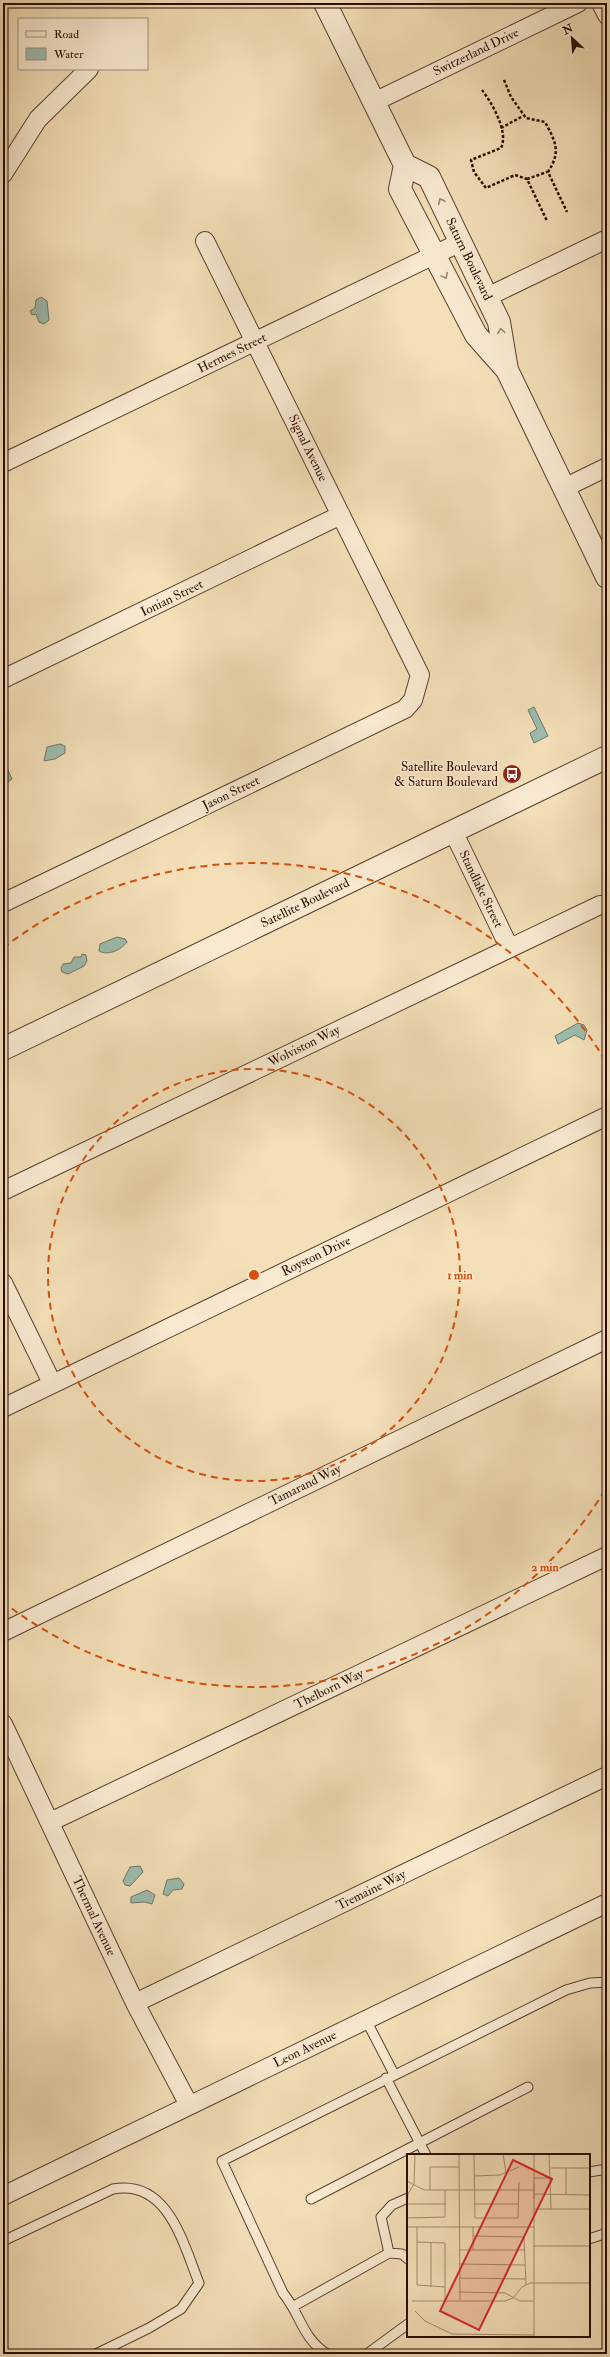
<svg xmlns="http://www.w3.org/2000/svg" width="610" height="2357" font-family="'IM FELL Double Pica',serif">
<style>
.water{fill:#9cbdaf;stroke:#6f7669}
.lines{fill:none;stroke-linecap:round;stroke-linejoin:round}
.service-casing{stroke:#5d402e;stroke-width:11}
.minor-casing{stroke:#5d402e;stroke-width:20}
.tertiary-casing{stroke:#5d402e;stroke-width:24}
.path{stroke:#2b0b00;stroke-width:2.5;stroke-dasharray:3 2;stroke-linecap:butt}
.service{stroke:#f8ead1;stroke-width:9}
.minor{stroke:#f8ead1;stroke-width:18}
.tertiary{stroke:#f8ead1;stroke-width:22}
.oneway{stroke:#9c8673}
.ring{fill:none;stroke:#d5510b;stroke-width:2;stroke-dasharray:7 5}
.labels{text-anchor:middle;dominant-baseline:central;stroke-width:3;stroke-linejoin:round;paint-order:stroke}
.street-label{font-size:13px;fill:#2b0b00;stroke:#f8ead1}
.poi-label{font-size:13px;fill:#2b0b00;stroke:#f8ead1;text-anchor:end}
.inset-road{fill:none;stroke:#a48a6e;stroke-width:1}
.view{fill:#d62828;fill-opacity:0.15;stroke:#d62828;stroke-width:2}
.inset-edge{fill:none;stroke:#2b0b00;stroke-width:2}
.centre{fill:#d5510b;stroke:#f8ead1;stroke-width:2}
.ring-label{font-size:12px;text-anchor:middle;font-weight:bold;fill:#d5510b;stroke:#f8ead1;stroke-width:3;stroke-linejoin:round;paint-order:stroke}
</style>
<rect width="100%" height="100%" fill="#f4dfb8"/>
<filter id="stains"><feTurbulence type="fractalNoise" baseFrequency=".005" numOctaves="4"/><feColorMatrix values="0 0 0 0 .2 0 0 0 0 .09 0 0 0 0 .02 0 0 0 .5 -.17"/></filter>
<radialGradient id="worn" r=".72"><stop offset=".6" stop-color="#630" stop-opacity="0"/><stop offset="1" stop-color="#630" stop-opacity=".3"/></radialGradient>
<path class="water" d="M41,297L47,301L49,320L44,324L39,322L36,314L32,315L30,311L35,308L36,300Z
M534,707L548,736L534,743L530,733L537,729L528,710Z
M60,744L65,746V753L55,759L44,761L47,747Z
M7,768L12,779L3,786V770Z
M117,937L125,939L127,942C121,950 108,956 99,951L100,944Z
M82,954L86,955L87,961L84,966L68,974L62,972L61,968L63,964L71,963L74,957H81Z
M578,1023L584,1025L587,1030L584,1040L575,1035L558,1044L555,1036Z
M140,1866L143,1872L130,1886L125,1885L123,1881L130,1867Z
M179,1878L184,1884L182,1889L173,1890L168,1896L163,1894L167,1880Z
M147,1890L155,1895L152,1904L145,1902L131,1903V1897Z"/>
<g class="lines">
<defs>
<path id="service" d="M366,2020L394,2074
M386,2078L426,2155
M589,2172L607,2169
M311,2199L528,2087
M589,2239L607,2233
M3,2241L113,2189C168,2179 183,2243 199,2283L181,2309L149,2328L96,2354
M389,2253L381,2217L392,2205L408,2198
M294,2306L389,2253L402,2254L408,2259
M327,2354C302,2338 301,2315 283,2293L222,2161L566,1990L590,1983L607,1982
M367,2354L408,2324"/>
<path id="minor" d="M601,3L607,15
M374,102L578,3
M3,174L38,119L89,69
M487,297L607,239
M3,463L461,242
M564,488L607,467
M3,679L341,515
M453,831L509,947
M3,903L405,709L413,700L420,675L205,241
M3,1191L600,905H607
M3,1283L52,1383
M3,1408L607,1116
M3,1632L607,1339
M3,1724L135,2003L189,2105
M50,1822L607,1556
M135,2003L607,1776
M3,2196L607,1903"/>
<path id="tertiary" d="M325,3L405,165L429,177L499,322L507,370L607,577
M405,165L400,189L476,335L507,370
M3,1049L607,757"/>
</defs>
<use href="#service" class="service-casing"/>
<use href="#minor" class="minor-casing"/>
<use href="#tertiary" class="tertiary-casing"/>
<path class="path" d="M504,80L511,97L526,118L545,122C556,142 561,152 548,172L567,212
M482,90C492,103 509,132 501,148L471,160L474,172L486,188L515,175L527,179L547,221
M501,128L523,116
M527,179L547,172"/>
<use href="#service" class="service"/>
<use href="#minor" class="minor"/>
<use href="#tertiary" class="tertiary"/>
</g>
<defs><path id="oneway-chevron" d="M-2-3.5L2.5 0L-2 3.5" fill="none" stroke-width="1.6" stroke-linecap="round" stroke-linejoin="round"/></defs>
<g class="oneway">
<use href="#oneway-chevron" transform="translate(441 201) rotate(-116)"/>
<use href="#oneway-chevron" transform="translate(445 276) rotate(62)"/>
<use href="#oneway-chevron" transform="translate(501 331) rotate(-99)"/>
</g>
<g class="ring">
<circle cx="254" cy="1275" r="206"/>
<path d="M605 1490A412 412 0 0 1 3 1602M3 948A412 412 0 0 1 605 1060"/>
</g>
<defs>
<symbol id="bus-disc" viewBox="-11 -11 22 22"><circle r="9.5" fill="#8f2418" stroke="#f8ead1"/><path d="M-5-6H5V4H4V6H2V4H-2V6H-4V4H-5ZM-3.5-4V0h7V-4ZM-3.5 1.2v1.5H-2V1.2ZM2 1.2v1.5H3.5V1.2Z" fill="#fff"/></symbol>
</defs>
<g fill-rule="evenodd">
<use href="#bus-disc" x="501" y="763" width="22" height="22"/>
</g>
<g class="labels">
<g class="street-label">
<text transform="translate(476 52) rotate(-26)">Switzerland Drive</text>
<text transform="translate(469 259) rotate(64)">Saturn Boulevard</text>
<text transform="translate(232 353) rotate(-26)">Hermes Street</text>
<text transform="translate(308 448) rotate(64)">Signal Avenue</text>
<text transform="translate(172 598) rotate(-26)">Ionian Street</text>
<text transform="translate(231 793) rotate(-26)">Jason Street</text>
<text transform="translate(481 889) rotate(64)">Standlake Street</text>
<text transform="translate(305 903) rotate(-26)">Satellite Boulevard</text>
<text transform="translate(304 1046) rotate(-26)">Wolviston Way</text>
<text transform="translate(316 1256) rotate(-26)">Royston Drive</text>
<text transform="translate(305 1485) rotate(-26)">Tamarand Way</text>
<text transform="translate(329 1689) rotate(-26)">Thelborn Way</text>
<text transform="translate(371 1890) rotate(-26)">Tremaine Way</text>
<text transform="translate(94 1916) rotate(65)">Thermal Avenue</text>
<text transform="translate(305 2049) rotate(-26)">Leon Avenue</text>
</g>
<g class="poi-label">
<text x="498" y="767">Satellite Boulevard<tspan x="498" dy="15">&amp; Saturn Boulevard</tspan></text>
</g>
</g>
<g transform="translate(407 2154)">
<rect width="183" height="183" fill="#f4dfb8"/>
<path class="inset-road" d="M52,0L53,146M67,0L68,64H111L112,28M96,0L99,18M127,0V45M142,0L144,55M144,14H183M159,14V40M67,22L93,21L112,13M127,24H144M0,27L17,36H128M127,29V183M23,36V13H52M128,40L183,41M0,50L1,40L7,30L8,0M0,50H39M67,50H112M127,55H183M0,64L38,63V36M0,73H127M10,73V131L38,133M66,73V96M66,82L117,83L119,131M10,88L38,89V146M24,88V133M126,92H183M53,96H118M53,110L118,111M53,124L118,125M52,138L98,139L113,147H126M5,147H98L106,144L115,133L123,129H183M8,157L18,167L45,180L127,181"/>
<path class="view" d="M106,6L145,25L72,176L33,157Z"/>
<rect width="183" height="183" class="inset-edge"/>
</g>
<circle cx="254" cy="1275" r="6" class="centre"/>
<g class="ring-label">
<text x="460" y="1279">1 min</text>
<text x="545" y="1571">2 min</text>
</g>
<rect width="610" height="2357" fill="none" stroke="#f4dfb8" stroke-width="16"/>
<rect x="4" y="4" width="602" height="2349" fill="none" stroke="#2b0b00" stroke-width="2"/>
<rect x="8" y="8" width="594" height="2341" fill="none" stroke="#2b0b00"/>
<rect x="18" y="18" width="130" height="52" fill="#f8ead1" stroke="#a6917d"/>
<rect x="26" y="31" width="20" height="6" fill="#f8ead1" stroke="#a6917d"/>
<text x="54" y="38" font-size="12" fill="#2b0b00">Road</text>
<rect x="26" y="48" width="20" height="12" fill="#9cbdaf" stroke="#a6917d"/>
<text x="54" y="58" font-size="12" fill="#2b0b00">Water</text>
<g transform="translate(572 38) rotate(334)" stroke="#f8ead1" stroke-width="3" paint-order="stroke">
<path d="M0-3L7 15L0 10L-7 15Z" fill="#2b0b00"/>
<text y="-6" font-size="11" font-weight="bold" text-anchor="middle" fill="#2b0b00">N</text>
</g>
<rect width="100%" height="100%" filter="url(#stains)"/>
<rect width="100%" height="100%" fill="url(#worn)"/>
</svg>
